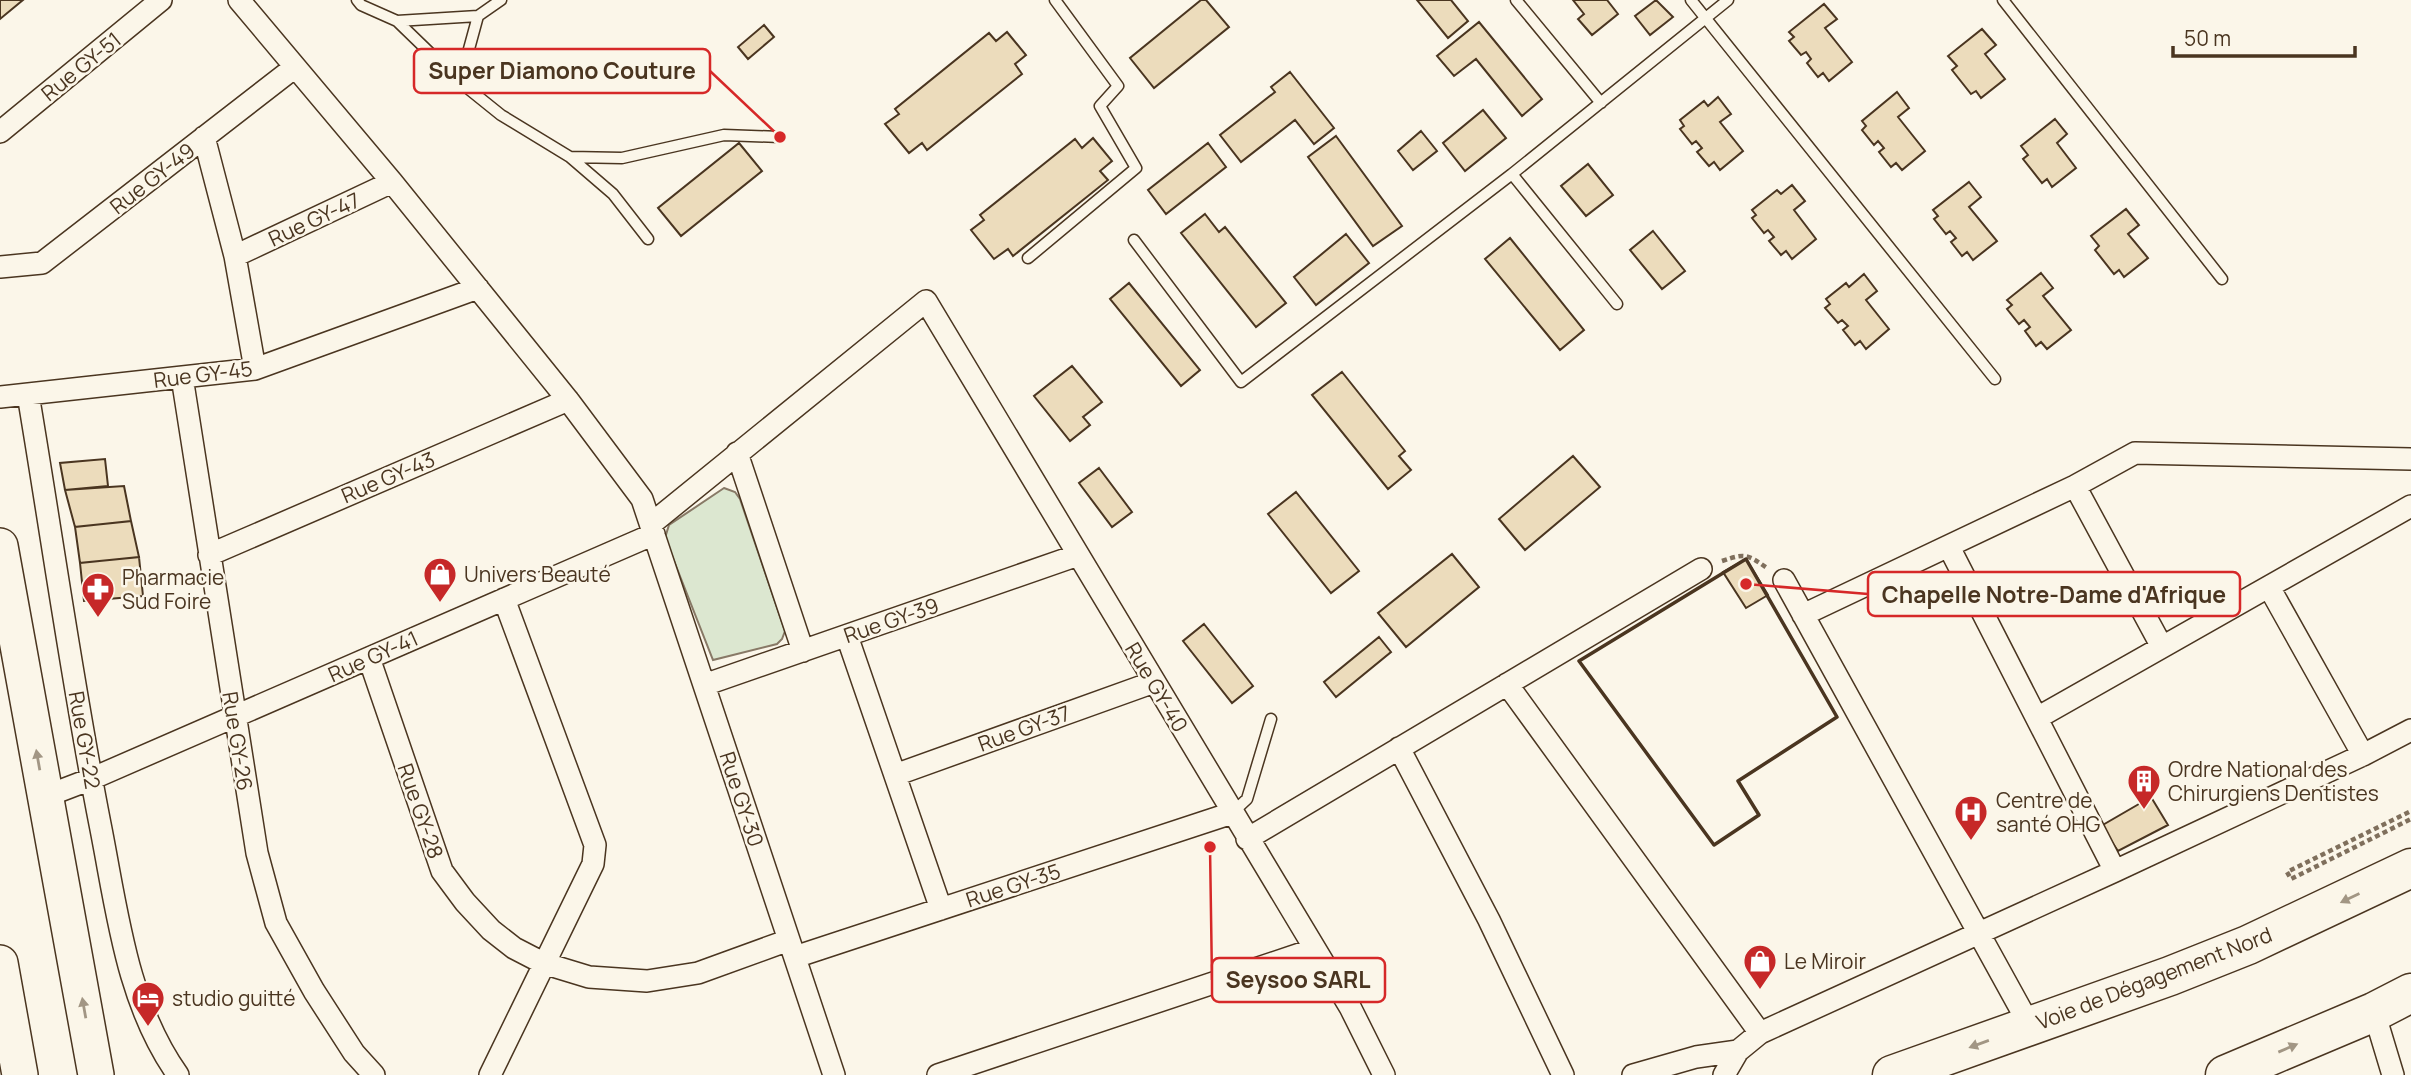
<svg xmlns="http://www.w3.org/2000/svg" width="2411" height="1075" font-family="Manrope,sans-serif">
<style>
.green{fill:#dce7d0;stroke:#887966;stroke-width:2}
.building{fill:#ecdcbc;stroke:#4a3520;stroke-width:2}
.lines{fill:none;stroke-linecap:round;stroke-linejoin:round}
.lane-casing{stroke:#4a3520;stroke-width:13}
.street-casing{stroke:#4a3520;stroke-width:24}
.primary-casing{stroke:#4a3520;stroke-width:38}
.highway-casing{stroke:#4a3520;stroke-width:41}
.path{stroke:#7f6f5c;stroke-width:4.5;stroke-dasharray:5 3.5;stroke-linecap:butt}
.lane{stroke:#fbf6e9;stroke-width:10}
.street{stroke:#fbf6e9;stroke-width:21}
.primary{stroke:#fbf6e9;stroke-width:35}
.highway{stroke:#fbf6e9;stroke-width:38}
.wall{stroke:#4a3520;stroke-width:3.5}
.oneway{fill:#a29684}
.labels{text-anchor:middle;dominant-baseline:central;stroke-width:5;stroke-linejoin:round;paint-order:stroke}
.street-label{font-size:21px;fill:#4a3520;stroke:#fbf6e9}
.poi-label{font-size:21px;fill:#4a3520;stroke:#fbf6e9;text-anchor:start}
.leader{fill:none;stroke:#d62828;stroke-width:2.5}
.callout-dot{fill:#d62828;stroke:#fbf6e9;stroke-width:2.5}
.callout{fill:#fbf6e9;stroke:#d62828;stroke-width:2.5}
.callout-label{font-size:23px;text-anchor:middle;font-weight:bold;fill:#4a3520}
</style>
<rect width="100%" height="100%" fill="#fbf6e9"/>
<path class="green" d="M724,488L735,492L740,499L785,631L782,639L777,644L713,660L665,538L669,525Z"/>
<path class="building" d="M0,0H23L0,19Z
M1201,0H1206L1229,27L1154,88L1130,58Z
M1417,0H1451L1468,21L1448,38Z
M1573,0H1607L1618,14L1592,35L1578,19L1584,14Z
M1656,0L1673,17L1650,35L1635,16Z
M1824,4L1837,19L1825,28L1852,62L1829,81L1823,73L1818,77L1807,63L1811,59L1806,52L1801,55L1789,41L1794,37L1789,32Z
M1479,22L1542,99L1522,116L1476,59L1454,76L1437,56Z
M764,25L774,37L748,59L738,47Z
M1982,29L1996,45L1985,54L2005,79L1981,98L1976,91L1971,94L1952,70L1957,66L1948,56Z
M1007,32L1026,55L1015,64L1022,74L927,150L922,143L909,153L885,124L899,114L895,109L989,33L996,41Z
M1290,72L1334,128L1314,144L1295,120L1241,162L1220,135L1275,92L1271,87Z
M1897,92L1909,108L1898,117L1925,151L1902,170L1896,163L1891,167L1879,152L1884,148L1878,141L1874,145L1862,130L1866,126L1862,121Z
M1718,97L1731,114L1720,122L1743,151L1720,170L1714,162L1709,166L1697,152L1702,148L1696,141L1692,144L1680,129L1684,126L1680,120L1704,101L1708,106Z
M1483,110L1506,138L1465,171L1443,143Z
M2055,119L2067,134L2057,143L2076,168L2052,187L2047,179L2042,183L2023,159L2028,155L2021,146Z
M1421,131L1437,151L1413,170L1398,151Z
M1336,136L1402,226L1373,246L1308,157Z
M1093,138L1112,161L1100,171L1108,180L1013,256L1008,249L994,259L971,230L984,220L980,215L1075,139L1082,148Z
M739,143L762,171L681,236L658,208Z
M1208,143L1226,167L1166,214L1148,190Z
M1588,164L1613,195L1586,216L1561,186Z
M1969,182L1981,197L1969,207L1997,241L1973,260L1967,252L1962,256L1951,242L1956,238L1950,231L1946,234L1934,219L1938,216L1933,210Z
M1792,185L1805,201L1794,210L1816,239L1792,259L1786,251L1781,255L1769,241L1774,237L1768,230L1764,233L1752,218L1756,215L1752,210L1777,190L1781,194Z
M2126,209L2139,225L2128,234L2148,258L2124,277L2119,270L2114,274L2095,250L2099,246L2091,236Z
M1205,214L1219,232L1225,227L1286,303L1256,327L1181,233Z
M1653,231L1685,271L1662,289L1630,250Z
M1346,234L1369,263L1316,305L1294,277Z
M1510,238L1584,330L1560,350L1485,259Z
M2041,273L2053,288L2043,296L2071,330L2047,349L2041,342L2036,346L2025,331L2030,327L2024,320L2019,324L2007,309L2012,305L2007,300Z
M1864,274L1877,291L1866,300L1889,329L1866,349L1860,341L1855,345L1843,330L1848,326L1842,320L1838,323L1825,308L1830,304L1826,299L1846,283L1849,287Z
M1129,283L1200,370L1181,386L1110,299Z
M1072,366L1102,402L1083,417L1090,425L1070,441L1034,396Z
M1342,372L1405,451L1399,456L1411,470L1388,489L1312,395Z
M1573,456L1600,487L1525,550L1499,519Z
M105,459L108,486L65,490L60,463Z
M1099,468L1132,512L1112,527L1079,483Z
M124,486L131,521L75,527L65,490Z
M1296,492L1359,571L1331,593L1268,514Z
M131,521L139,557L80,563L75,527Z
M1452,554L1479,587L1406,647L1378,613Z
M139,557L143,596L84,601L80,563Z
M1746,559L1768,595L1746,608L1723,572Z
M1204,624L1253,686L1232,703L1183,641Z
M1379,637L1391,652L1336,697L1324,682Z
M2151,797L2168,825L2118,851L2101,826Z"/>
<g class="lines">
<defs>
<path id="lane" d="M357,0L361,5L397,21L460,82L501,115L570,157L622,158L724,135L780,137
M1516,0L1601,103
M1691,0L1995,379
M2003,0L2222,279
M397,21L478,16L501,0
M460,82L478,16
M570,157L613,194L648,239
M1512,174L1617,304
M1134,240L1241,382L1512,174L1728,0
M1028,258L1136,168L1100,106L1118,86L1055,0
M1232,813L1247,799L1271,719"/>
<path id="street" d="M239,0L392,182L568,400L642,499L834,1075
M0,132L161,0
M204,137L235,256L255,369
M235,256L392,182
M0,267L42,263L295,67
M182,377L257,853L276,923L314,991L354,1053L374,1075
M28,394C52,537 72,681 100,824C117,909 126,1002 178,1075
M0,397L255,369L478,288
M737,453L803,651
M2075,486L2162,647
M651,524L926,301L1350,1007L1384,1075
M1949,547L2115,871
M209,555L568,400
M1784,580L2030,1026
M2269,587L2363,755
M1803,615L2075,486L2135,453L2411,459
M847,636L941,909
M369,658L442,871L465,902L491,930L514,948L543,963L589,977L647,981L698,973L789,940
M1507,684L1760,1033
M704,685L1078,555
M2037,718L2411,506
M1399,748L1489,920L1563,1075
M895,775L1154,682
M44,797L91,779L654,534
M1247,839L1701,569
M795,957L1232,813
M2374,1012L2393,1075
M490,1075L593,864L595,845L504,599
M938,1075L1315,949
M1633,1075L1696,1057L1738,1051
M1724,1075L1738,1051L1760,1033L2115,871L2363,755L2411,730"/>
<path id="primary" d="M0,546L96,1075
M0,963L20,1075"/>
<path id="highway" d="M1892,1075L2170,976L2248,945L2411,868
M2225,1075L2374,1012L2411,993"/>
</defs>
<use href="#lane" class="lane-casing"/>
<use href="#street" class="street-casing"/>
<use href="#primary" class="primary-casing"/>
<use href="#highway" class="highway-casing"/>
<path class="path" d="M1722,561C1745,553 1747,554 1767,568
M2409,812L2287,872L2291,879L2411,819"/>
<use href="#lane" class="lane"/>
<use href="#street" class="street"/>
<use href="#primary" class="primary"/>
<use href="#highway" class="highway"/>
<path class="wall" d="M1746,559L1837,717L1738,781L1759,815L1714,845L1579,661Z"/>
</g>
<defs><path id="oneway-solid" d="M-6-.8H1V-3.2L6.5 0L1 3.2V.8H-6Z" transform="scale(1.75)"/></defs>
<g class="oneway">
<use href="#oneway-solid" transform="translate(38 760) rotate(-100)"/>
<use href="#oneway-solid" transform="translate(2350 898) rotate(154)"/>
<use href="#oneway-solid" transform="translate(84 1008) rotate(-100)"/>
<use href="#oneway-solid" transform="translate(1979 1044) rotate(160)"/>
<use href="#oneway-solid" transform="translate(2288 1048) rotate(-23)"/>
</g>
<defs>
<symbol id="shop-pin" viewBox="-11 -11 22 30"><path d="M0 17L-7.5 6A9.5 9.5 0 1 1 7.5 6Z" fill="#c62828" stroke="#fbf6e9"/><path d="M-5-2.5h2.3a2.7 3.5 0 0 1 5.4 0H5L5.5 6h-11ZM-1.5-2.5h3a1.5 2.3 0 0 0-3 0Z" fill="#fff"/></symbol>
<symbol id="pharmacy-pin" viewBox="-11 -11 22 30"><path d="M0 17L-7.5 6A9.5 9.5 0 1 1 7.5 6Z" fill="#c62828" stroke="#fbf6e9"/><path d="M-2-6h4v4h4v4h-4v4h-4v-4h-4v-4h4Z" fill="#fff"/></symbol>
<symbol id="building-pin" viewBox="-11 -11 22 30"><path d="M0 17L-7.5 6A9.5 9.5 0 1 1 7.5 6Z" fill="#c62828" stroke="#fbf6e9"/><path d="M-4-6H4V6H1V3H-1V6H-4ZM-2.5-4.3h1.7v1.8h-1.7ZM.8-4.3h1.7v1.8H.8ZM-2.5-1h1.7V.8h-1.7ZM.8-1h1.7V.8H.8Z" fill="#fff"/></symbol>
<symbol id="hospital-pin" viewBox="-11 -11 22 30"><path d="M0 17L-7.5 6A9.5 9.5 0 1 1 7.5 6Z" fill="#c62828" stroke="#fbf6e9"/><path d="M-5-5h3v3.5h4V-5h3V5h-3V1.5h-4V5h-3Z" fill="#fff"/></symbol>
<symbol id="hotel-pin" viewBox="-11 -11 22 30"><path d="M0 17L-7.5 6A9.5 9.5 0 1 1 7.5 6Z" fill="#c62828" stroke="#fbf6e9"/><path d="M-6-4.5h1.5V1H6V5H4.5V3h-9V5H-6ZM-4 0a1.8 1.8 0 1 1 3.6 0ZM.5 0V-2.5h3Q6-2.5 6 0Z" fill="#fff"/></symbol>
</defs>
<g fill-rule="evenodd">
<use href="#shop-pin" x="421" y="555" width="38" height="52"/>
<use href="#pharmacy-pin" x="79" y="570" width="38" height="52"/>
<use href="#building-pin" x="2125" y="762" width="38" height="52"/>
<use href="#hospital-pin" x="1952" y="793" width="38" height="52"/>
<use href="#shop-pin" x="1741" y="942" width="38" height="52"/>
<use href="#hotel-pin" x="129" y="979" width="38" height="52"/>
</g>
<g class="labels">
<g class="street-label">
<text transform="translate(81 66) rotate(-39)">Rue GY-51</text>
<text transform="translate(152 178) rotate(-38)">Rue GY-49</text>
<text transform="translate(314 219) rotate(-25)">Rue GY-47</text>
<text transform="translate(203 374) rotate(-7)">Rue GY-45</text>
<text transform="translate(388 477) rotate(-23)">Rue GY-43</text>
<text transform="translate(891 620) rotate(-19)">Rue GY-39</text>
<text transform="translate(373 656) rotate(-24)">Rue GY-41</text>
<text transform="translate(1157 687) rotate(59)">Rue GY-40</text>
<text transform="translate(1024 728) rotate(-20)">Rue GY-37</text>
<text transform="translate(85 740) rotate(80)">Rue GY-22</text>
<text transform="translate(238 741) rotate(81)">Rue GY-26</text>
<text transform="translate(742 799) rotate(72)">Rue GY-30</text>
<text transform="translate(421 811) rotate(71)">Rue GY-28</text>
<text transform="translate(1013 885) rotate(-18)">Rue GY-35</text>
<text transform="translate(2154 978) rotate(-21)">Voie de Dégagement Nord</text>
</g>
<g class="poi-label">
<text x="464" y="574">Univers Beauté</text>
<text x="122" y="577">Pharmacie<tspan x="122" dy="24">Sud Foire</tspan></text>
<text x="2168" y="769">Ordre National des<tspan x="2168" dy="24">Chirurgiens Dentistes</tspan></text>
<text x="1996" y="800">Centre de<tspan x="1996" dy="24">santé OHG</tspan></text>
<text x="1784" y="961">Le Miroir</text>
<text x="172" y="998">studio guitté</text>
</g>
</g>
<path class="leader" d="M780 137L710 71M1746 584L1868 594M1210 847L1212 980"/>
<g class="callout-dot">
<circle cx="780" cy="137" r="7"/>
<circle cx="1746" cy="584" r="7"/>
<circle cx="1210" cy="847" r="7"/>
</g>
<g class="callout">
<rect x="414" y="49" width="296" height="44" rx="7"/>
<rect x="1868" y="572" width="372" height="44" rx="7"/>
<rect x="1212" y="958" width="173" height="44" rx="7"/>
</g>
<g class="callout-label">
<text x="562" y="79">Super Diamono Couture</text>
<text x="2054" y="603">Chapelle Notre-Dame d'Afrique</text>
<text x="1298" y="988">Seysoo SARL</text>
</g>
<path d="M2173 46v10h182v-10" fill="none" stroke="#4a3520" stroke-width="3.5"/>
<text x="2184" y="46" font-size="21" fill="#4a3520" stroke="#fbf6e9" stroke-width="5" paint-order="stroke">50 m</text>
</svg>
